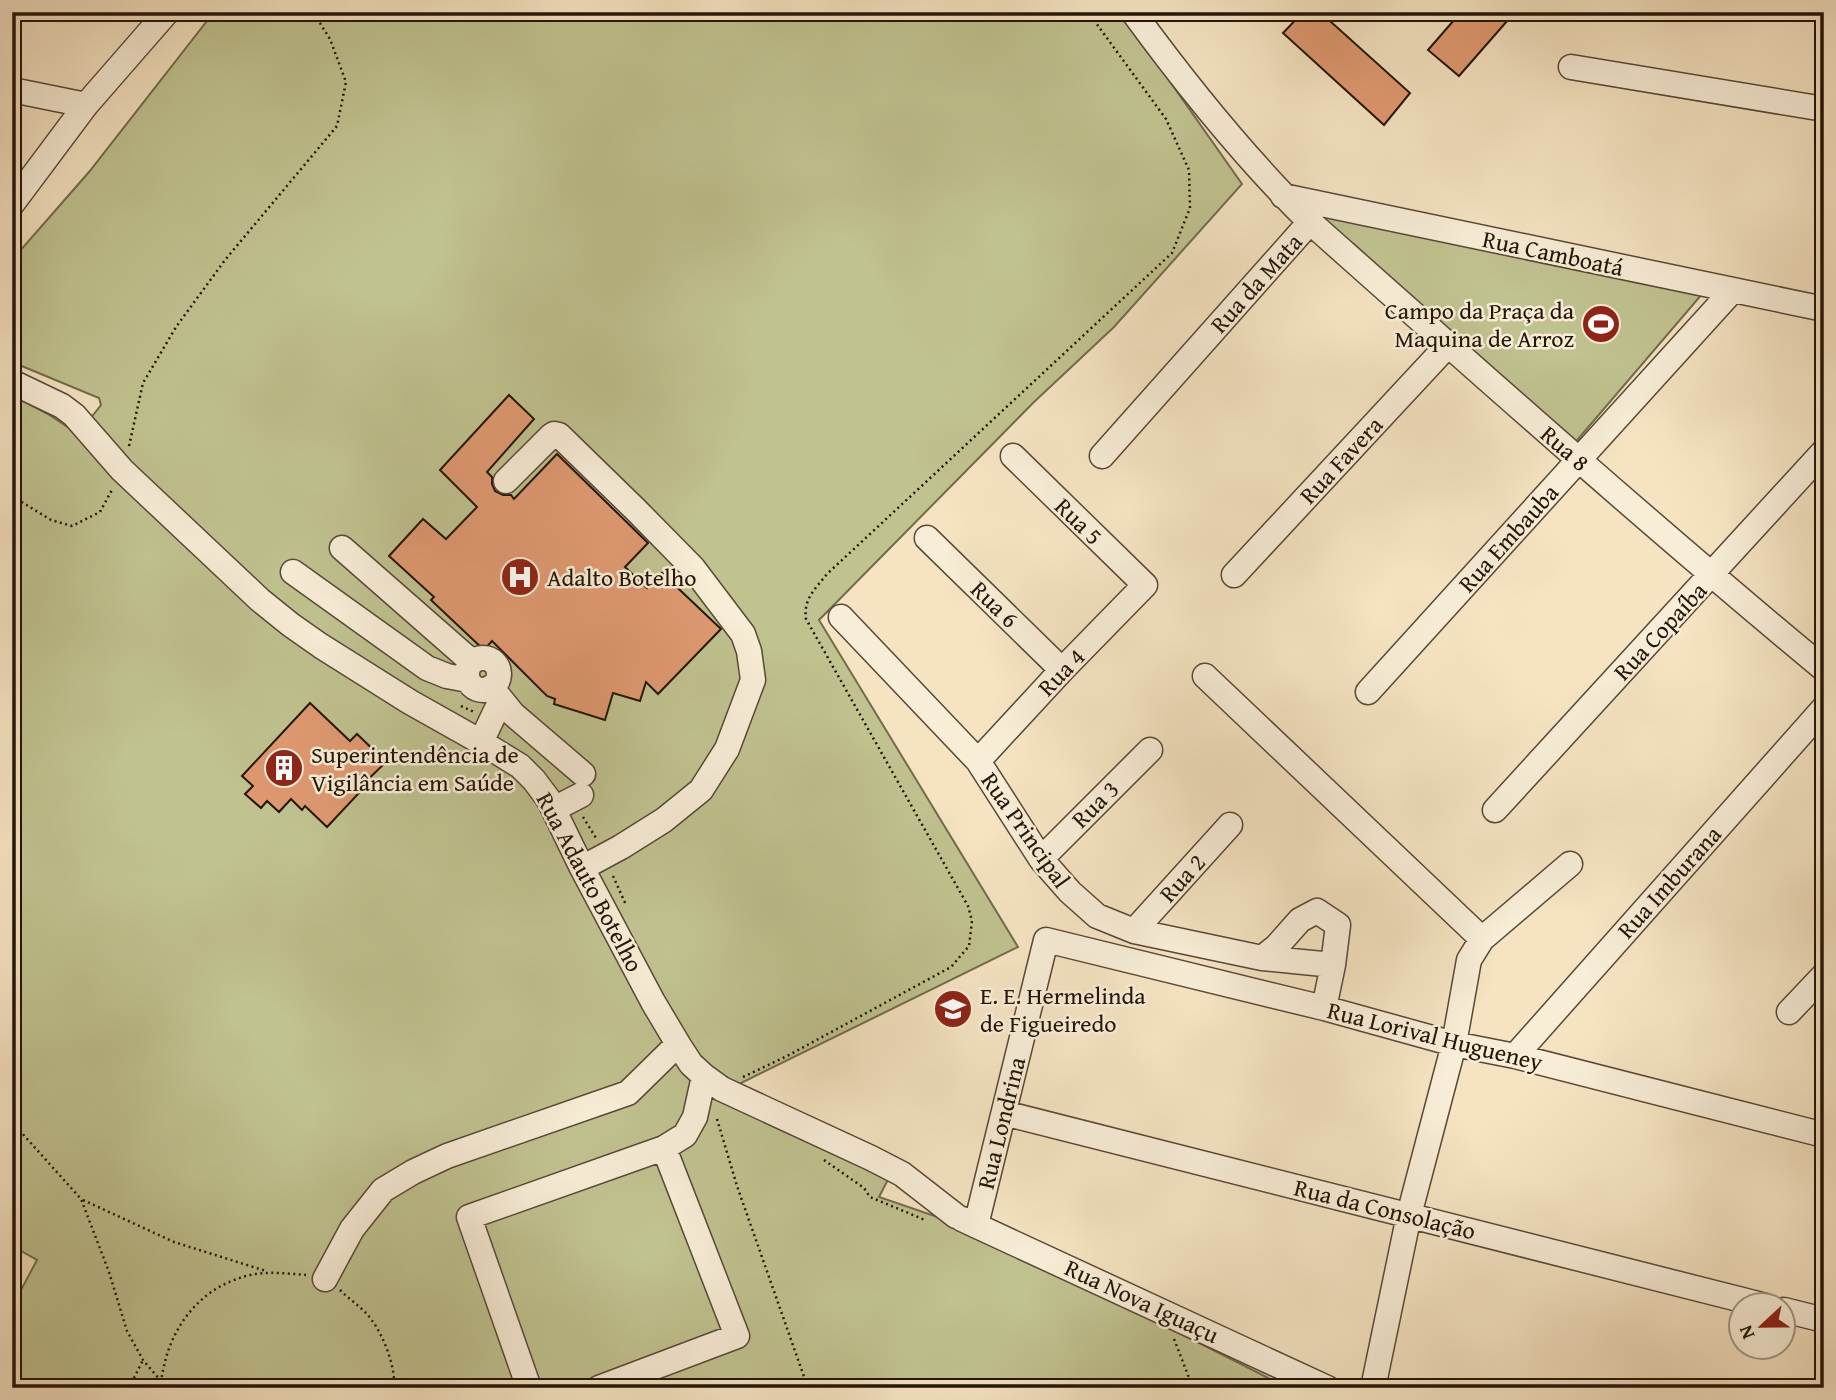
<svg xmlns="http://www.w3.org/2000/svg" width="1836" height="1400" font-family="'Gentium Book Plus',serif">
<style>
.green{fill:#c0c290;stroke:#726c4c;stroke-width:2}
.building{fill:#df9971;stroke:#231507;stroke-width:2}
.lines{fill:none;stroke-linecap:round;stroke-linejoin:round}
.minor-casing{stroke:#584836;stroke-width:27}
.path{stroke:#231507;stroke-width:2.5;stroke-dasharray:2 3.5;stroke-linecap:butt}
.minor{stroke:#f8edd7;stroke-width:24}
.labels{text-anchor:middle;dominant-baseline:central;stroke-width:5;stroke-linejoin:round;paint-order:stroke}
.street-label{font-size:24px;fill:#231507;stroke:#f8edd7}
.poi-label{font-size:24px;fill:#231507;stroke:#f8edd7;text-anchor:start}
</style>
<rect width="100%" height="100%" fill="#f5e3c2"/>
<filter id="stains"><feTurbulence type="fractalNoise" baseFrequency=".00286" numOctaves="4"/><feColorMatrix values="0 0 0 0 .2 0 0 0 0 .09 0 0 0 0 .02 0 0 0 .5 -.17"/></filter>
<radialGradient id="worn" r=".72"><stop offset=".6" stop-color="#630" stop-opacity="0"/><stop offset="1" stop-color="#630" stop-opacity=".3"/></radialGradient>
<path class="green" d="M214,12H1121L1242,184L1114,327L1034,402L819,620L1018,947L739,1084L896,1164L879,1197L955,1223L1075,1280L1288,1388H12V1307L37,1260L12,1246V395L48,414L78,434L101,405L99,398L12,362V260L89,172Z
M1308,211L1709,286L1573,445Z"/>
<path class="building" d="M1303,12H1320L1410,93L1384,125L1283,33Z
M1461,12H1515L1459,76L1428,50Z
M509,395L534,419L487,472L492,477V484L495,491L503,495H511L514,499L557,454L648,543L625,567L647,588L662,573L721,629L658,694L646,682L640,701L613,693L605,720L554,704L555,699L547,696L492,641L484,650L431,600L434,597L389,556L423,519L446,539L477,507L440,470Z
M310,703L350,741L357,734L386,762L356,791L359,793L327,827L305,806L302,810L291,799L279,812L267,801L261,808L245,794L253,786L242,776Z"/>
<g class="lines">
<defs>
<path id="minor" d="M1133,12C1187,86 1245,158 1310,222C1480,373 1649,524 1824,669
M1571,67L1824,109
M12,90L86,105
M1283,196L1824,309
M12,204L86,105L167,12
M12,382L62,406L74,415L122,470L260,600L291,625L321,646L410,702L481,742L520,766L534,780L549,800L582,868L653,1002L678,1044L691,1064L704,1076L722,1089L871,1158L902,1174L956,1216
M1102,456L1310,222
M506,481L551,436L554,434L559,435L636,510L693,568L743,634L749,651L753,680L727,749L701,790L664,820L621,847L582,868
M927,538L1062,670
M342,548L472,662
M293,572L427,668L447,676L468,680
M1234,575L1448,345
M841,617L978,761L1041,859L1070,892L1097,916L1134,931L1262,958L1333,965
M467 674a16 16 0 1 1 32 0a16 16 0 1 1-32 0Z
M1205,676L1482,939
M491,687L513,714L583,774
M1368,692L1733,290
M481,742L501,700
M978,761L1062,670L1145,585L1013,456
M554,809L581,795
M1495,810L1824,451
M1041,859L1150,750
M1134,931L1230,825
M1262,958L1277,946L1300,920L1317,911L1338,925L1333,965L1324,1008
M1789,1012L1824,975
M1515,1056L1824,708
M1004,1113L1766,1306
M962,1219L1327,1388
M976,1225L1046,940L1324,1008L1454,1044L1515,1056L1824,1135
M325,1279L352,1229L383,1190L413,1172L447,1156L628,1093L678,1044
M1784,1310L1824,1320
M529,1388L469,1217L664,1148L685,1135L695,1117L704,1076
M599,1388L737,1336L664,1148
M1373,1388L1409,1215L1454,1044L1469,960L1482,939L1570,864"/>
</defs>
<use href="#minor" class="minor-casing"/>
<path class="path" d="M129,446L143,383L176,327L225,260L337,126L346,82L330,39L313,12
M12,496L51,520L72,526L100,512L113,488
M461,706L474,712
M583,817L596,838
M613,876L626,905
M743,1077L789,1055L951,967L969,946L972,921L968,906L806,619C803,599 816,588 827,574L1172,253L1190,208L1189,170L1166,119L1088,12
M717,1119L737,1186L808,1388
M12,1122L81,1199L109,1272L127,1331L143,1360L161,1381
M824,1160L864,1188L870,1197L925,1220
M83,1200L174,1242L266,1271
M340,1290C348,1298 357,1304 365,1312C381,1328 396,1365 394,1388
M1174,1339L1193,1388
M129,1388L143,1360
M161,1388C161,1380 162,1374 164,1366C172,1328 198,1292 237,1279C259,1270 282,1273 306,1275"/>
<use href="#minor" class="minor"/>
</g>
<defs>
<symbol id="stadium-disc" viewBox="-11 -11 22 22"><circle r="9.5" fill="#8f2418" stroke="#f8edd7"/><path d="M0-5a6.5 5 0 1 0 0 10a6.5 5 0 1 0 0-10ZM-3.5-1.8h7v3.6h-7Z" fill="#fff"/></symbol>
<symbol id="hospital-disc" viewBox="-11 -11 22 22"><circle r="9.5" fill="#8f2418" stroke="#f8edd7"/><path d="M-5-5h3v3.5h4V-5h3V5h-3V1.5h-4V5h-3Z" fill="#fff"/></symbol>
<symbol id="building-disc" viewBox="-11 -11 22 22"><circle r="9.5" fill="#8f2418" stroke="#f8edd7"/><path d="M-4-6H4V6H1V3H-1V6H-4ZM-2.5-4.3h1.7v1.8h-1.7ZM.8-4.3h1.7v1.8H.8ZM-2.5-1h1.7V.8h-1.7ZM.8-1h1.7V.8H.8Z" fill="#fff"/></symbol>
<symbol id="school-disc" viewBox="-11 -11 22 22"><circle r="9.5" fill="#8f2418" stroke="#f8edd7"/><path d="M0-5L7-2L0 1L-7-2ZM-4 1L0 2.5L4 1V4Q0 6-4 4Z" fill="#fff"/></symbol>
</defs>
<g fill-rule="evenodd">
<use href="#stadium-disc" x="1579" y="302" width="44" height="44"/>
<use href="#hospital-disc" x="498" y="555" width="44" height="44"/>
<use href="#building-disc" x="262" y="746" width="44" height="44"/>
<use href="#school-disc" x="931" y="987" width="44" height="44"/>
</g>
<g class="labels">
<g class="street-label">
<text transform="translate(1553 253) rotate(12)">Rua Camboatá</text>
<text transform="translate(1256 283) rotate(-48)">Rua da Mata</text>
<text transform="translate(1565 448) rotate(41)">Rua 8</text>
<text transform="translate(1341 460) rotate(-47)">Rua Favera</text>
<text transform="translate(1079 521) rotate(44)">Rua 5</text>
<text transform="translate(1508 538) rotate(-48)">Rua Embauba</text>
<text transform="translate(995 604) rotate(44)">Rua 6</text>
<text transform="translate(1660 631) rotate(-47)">Rua Copaíba</text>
<text transform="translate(1061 672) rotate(-46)">Rua 4</text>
<text transform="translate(1095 804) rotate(-45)">Rua 3</text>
<text transform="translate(1026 830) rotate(55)">Rua Principal</text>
<text transform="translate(1182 878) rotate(-48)">Rua 2</text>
<text transform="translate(590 882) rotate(62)">Rua Adauto Botelho</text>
<text transform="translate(1669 882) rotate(-48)">Rua Imburana</text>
<text transform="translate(1435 1036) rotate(14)">Rua Lorival Hugueney</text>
<text transform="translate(1001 1123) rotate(-76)">Rua Londrina</text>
<text transform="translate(1385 1209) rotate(14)">Rua da Consolação</text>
<text transform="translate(1142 1301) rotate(25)">Rua Nova Iguaçu</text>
</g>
<g class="poi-label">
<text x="1574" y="310" text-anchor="end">Campo da Praça da<tspan x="1574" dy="28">Maquina de Arroz</tspan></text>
<text x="547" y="577">Adalto Botelho</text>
<text x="311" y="754">Superintendência de<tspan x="311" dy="28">Vigilância em Saúde</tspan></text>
<text x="980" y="995">E. E. Hermelinda<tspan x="980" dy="28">de Figueiredo</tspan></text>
</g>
</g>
<rect width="1836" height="1400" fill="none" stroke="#f5e3c2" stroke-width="42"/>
<rect x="14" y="14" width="1808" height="1372" fill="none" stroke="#231507" stroke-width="3.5"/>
<rect x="21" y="21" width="1794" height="1358" fill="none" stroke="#231507" stroke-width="2"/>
<g transform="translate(1762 1326) rotate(248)"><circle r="33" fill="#f8edd7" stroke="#a39784" stroke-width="2"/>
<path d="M0-5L12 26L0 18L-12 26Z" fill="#8f2418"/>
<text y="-10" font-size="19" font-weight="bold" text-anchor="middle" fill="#231507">N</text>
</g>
<rect width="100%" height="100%" filter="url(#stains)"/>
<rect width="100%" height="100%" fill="url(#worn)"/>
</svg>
